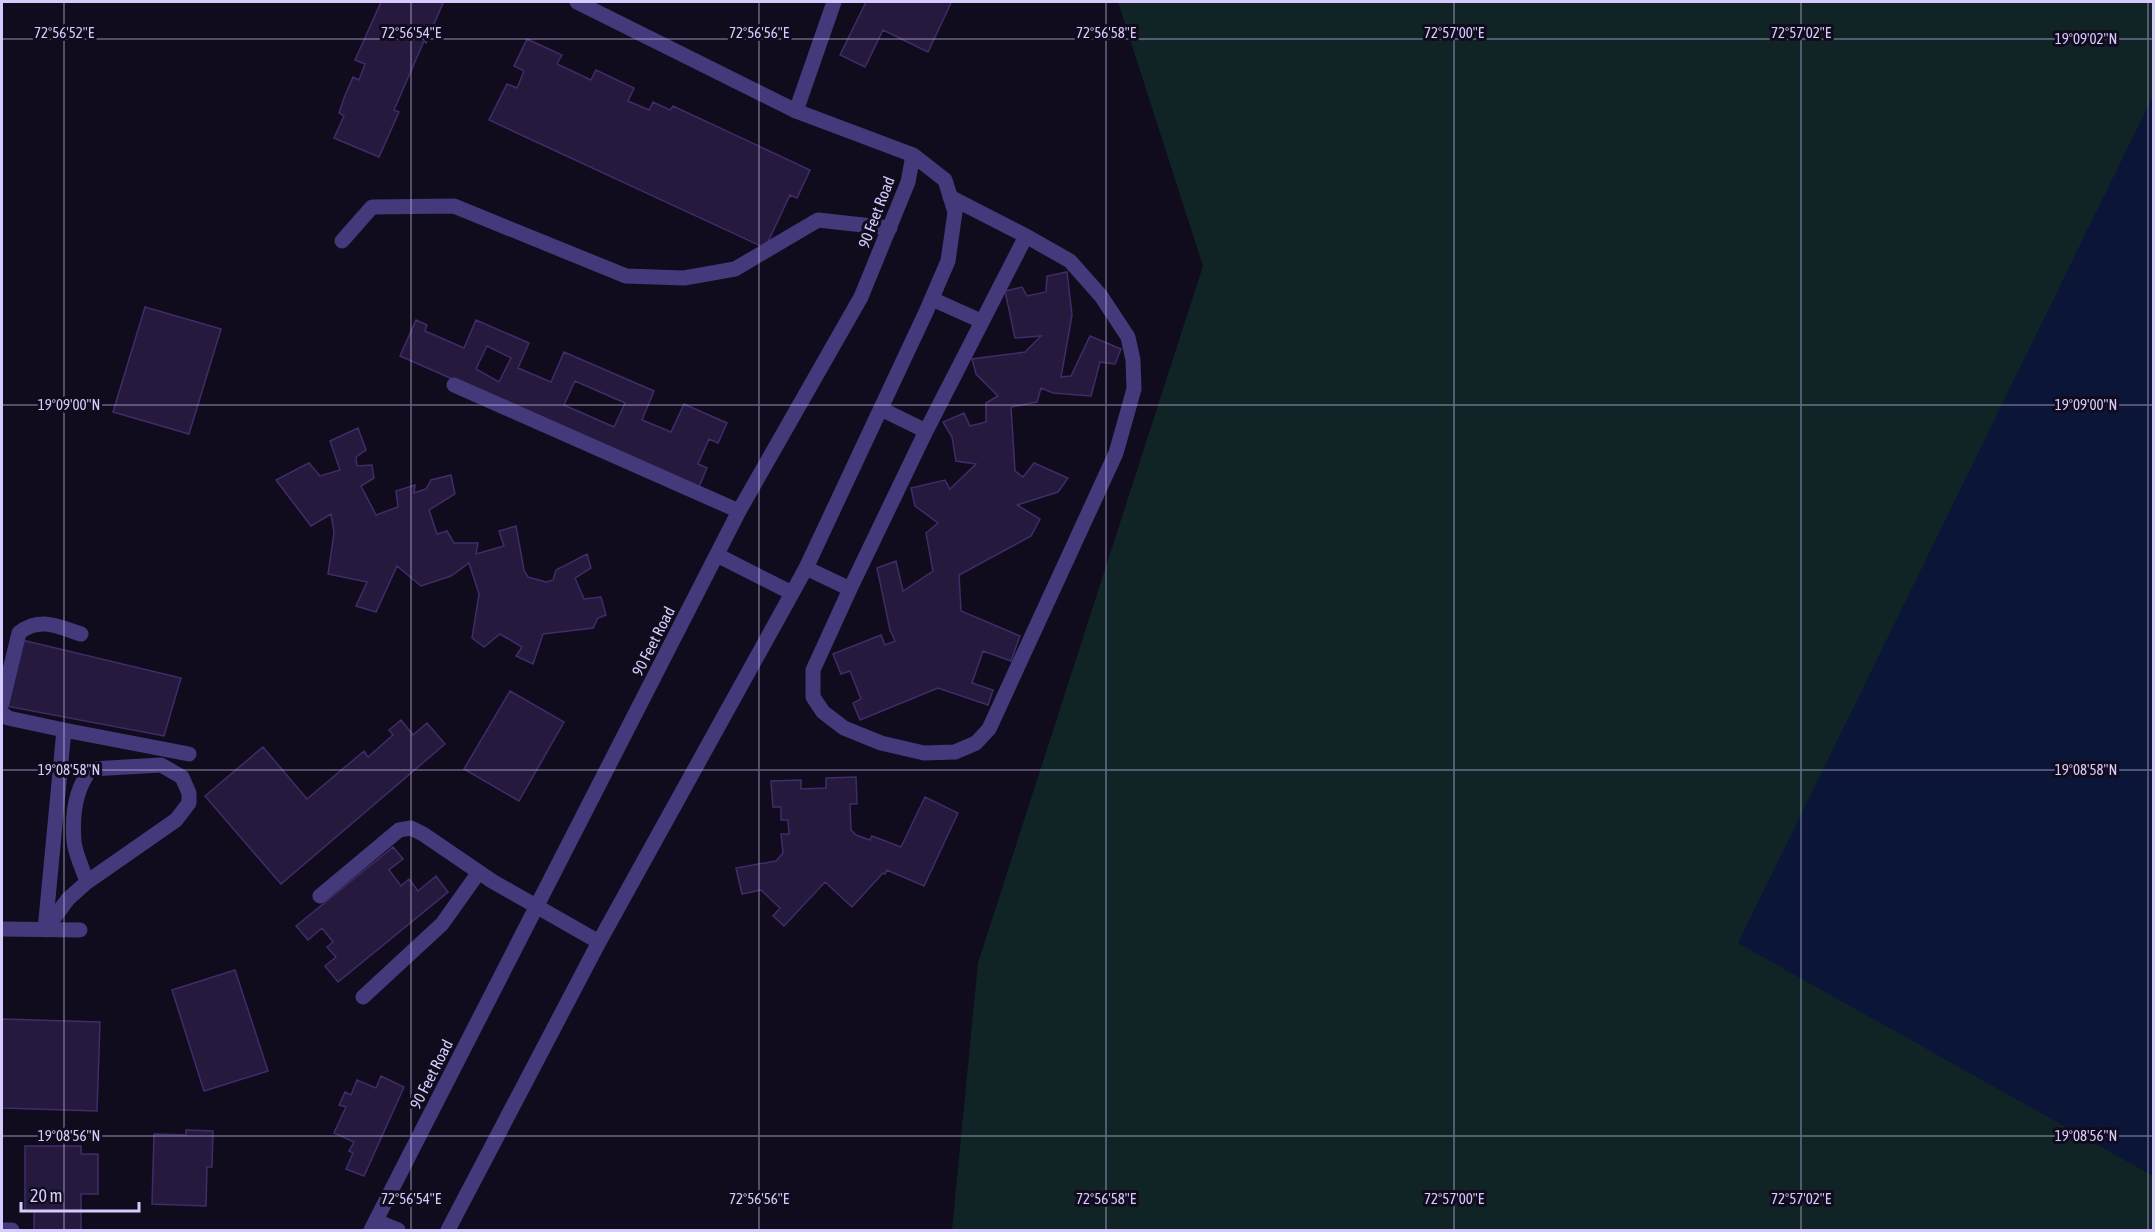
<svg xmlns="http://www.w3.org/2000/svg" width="2155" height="1232" font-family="'Asap Condensed',sans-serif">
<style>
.green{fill:#102426}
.water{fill:#0b1538}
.building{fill:#25193d;stroke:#402c68;stroke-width:1.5;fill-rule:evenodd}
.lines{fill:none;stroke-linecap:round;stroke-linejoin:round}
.service{stroke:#44397a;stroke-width:15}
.minor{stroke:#44397a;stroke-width:15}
.tertiary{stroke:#44397a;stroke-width:15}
.ticks{fill:none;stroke:#d7cbfd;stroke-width:1.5;stroke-opacity:0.45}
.labels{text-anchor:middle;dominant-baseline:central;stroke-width:6;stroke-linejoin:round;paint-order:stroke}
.street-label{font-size:16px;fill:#d7cbfd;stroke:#110c1d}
.ticks-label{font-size:15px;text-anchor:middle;fill:#d7cbfd;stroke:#110c1d;stroke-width:6;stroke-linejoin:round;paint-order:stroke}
</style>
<rect width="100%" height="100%" fill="#110c1d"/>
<path class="green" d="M1118,2H2153V1230H952L978,963L1203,266Z"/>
<path class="water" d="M2153,96V1176L1738,943Z"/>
<path class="building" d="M381,2H439L443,3L426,43L424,41L394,110L399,112L379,157L334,138L344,116L339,113L344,98L353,77L359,80L365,64L355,60Z
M866,2H948L951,3L928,52L883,30L865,67L840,55Z
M527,39L562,55L557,64L591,80L596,70L634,88L628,101L649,110L653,102L670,110L673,106L810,170L797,198L790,195L765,248L489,120L507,84L517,88L524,71L514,66Z
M1067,272L1072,315L1061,377L1071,376L1090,336L1121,349L1115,364L1100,362L1091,396L1053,393L1041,388L1037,402L1011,407L1015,471L1023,477L1034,463L1068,478L1058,492L1017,505L1040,519L1031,536L959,575L961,611L1020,636L1011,661L983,651L972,683L993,690L988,705L938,688L860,720L853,703L861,699L850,671L841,674L833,654L881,635L885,645L895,641L890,630L877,568L896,561L903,591L933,571L926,533L938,523L915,506L911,488L945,480L950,489L976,464L956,461L952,437L943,422L964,413L970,426L986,422V403L998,396L976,374L972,359L1025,352L1041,336L1015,338L1005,291L1022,287L1027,296L1046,292L1047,276Z
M145,307L221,329L189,434L113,412Z
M416,320L427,325L425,331L464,348L476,320L529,343L518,368L551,382L564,352L654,391L642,420L671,432L684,404L727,423L718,443L709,439L698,464L707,468L699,487L400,356ZM487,346L511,358L499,382L476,369ZM575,381L625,403L614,427L564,405Z
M358,428L366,450L356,457L357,466L372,465L374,478L361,486L376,515L398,507L396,491L415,485L414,493L426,489L431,480L451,475L455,494L429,510L437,534L447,531L454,543H478L476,554L504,546L499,531L516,526L524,570L528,577L546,582L553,580L556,570L587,554L591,568L575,578L584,599L601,597L606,615L598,618L593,628L543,634L533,664L516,656L522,647L500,634L484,647L472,638L479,594L469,563L451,576L421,586L397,566L376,612L356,606L367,582L328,574L334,533L331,514L311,526L276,480L309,463L320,476L340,470L330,441Z
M22,640L181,678L164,736L6,706Z
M510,691L564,722L519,801L464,769Z
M401,720L413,735L427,723L445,744L281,884L205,796L263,747L307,799L364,751L368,757L393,735L389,730Z
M856,777L857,804H850L851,830L856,835L870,840L872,836L901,847L925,797L958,813L924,886L887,870L885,874L883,873L852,907L825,882L784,926L773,916L780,908L761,890L742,894L736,868L776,861L783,853L781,834H789L788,820H781V807H773L771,781L801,780V789L826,788V778Z
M393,847L403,859L389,870L401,886L409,879L418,891L436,876L448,892L338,982L325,966L336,957L327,947L333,942L322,928L308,940L296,926Z
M235,970L268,1071L204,1091L172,990Z
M2,1019L100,1022L97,1111L2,1108Z
M381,1076L404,1087L364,1176L346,1169L353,1153L349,1151L354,1142L334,1133L346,1107L339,1105L345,1092L351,1095L357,1080L376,1088Z
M186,1130L213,1131L212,1167H207L206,1206L152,1204L154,1134L186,1135Z
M25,1146H81V1154H98V1194H81V1230H34V1211H25Z"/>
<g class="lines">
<path class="service" d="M342,241L372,207L454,206L626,276L684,278L735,269L818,220L890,228
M454,385L739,511"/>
<path class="minor" d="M796,111L834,2
M950,197L1026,236L1070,261L1101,296L1128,337L1133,360L1134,389L1116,453L989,729L976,743L955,752L924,753L881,743L844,728L823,712L813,697V670L850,589L926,431L1026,236
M932,299L981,321
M881,409L926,431
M806,568L850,589
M2,703L19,633C39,616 59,627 81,634
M2,713L8,718L64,730L45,930
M64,730L189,754
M320,896L399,830L411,828L423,834L492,881L599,942
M2,929L80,930
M45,930L68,899L87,882L176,820L189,803V793L182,777L161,765L91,769C75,789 72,816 74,841C75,854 83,869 87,882
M363,997L442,924L479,872
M5,1230H12"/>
<path class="tertiary" d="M717,555L792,593
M376,1221L398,1230
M371,1230L739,511L861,297L908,182L913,155
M448,1230L599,942L806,568L926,312L948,261L955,212L945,180L913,155L796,111L577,2"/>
</g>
<path class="ticks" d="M64,2V1230M411,2V1230M759,2V1230M1106,2V1230M1454,2V1230M1801,2V1230M2148,2V1230M2,39H2154M2,405H2154M2,770H2154M2,1136H2154"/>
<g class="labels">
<g class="street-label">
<text transform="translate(876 212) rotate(-69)">90 Feet Road</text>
<text transform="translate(653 641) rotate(-63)">90 Feet Road</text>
<text transform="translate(431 1074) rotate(-63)">90 Feet Road</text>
</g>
</g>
<g class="ticks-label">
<text x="64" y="38">72°56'52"E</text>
<text x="411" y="38">72°56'54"E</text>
<text x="759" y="38">72°56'56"E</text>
<text x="1106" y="38">72°56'58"E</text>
<text x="1454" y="38">72°57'00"E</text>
<text x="1801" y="38">72°57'02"E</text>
<text x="2086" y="44">19°09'02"N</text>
<text x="69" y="410">19°09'00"N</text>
<text x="2086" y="410">19°09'00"N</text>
<text x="69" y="775">19°08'58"N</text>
<text x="2086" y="775">19°08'58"N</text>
<text x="69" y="1141">19°08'56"N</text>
<text x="2086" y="1141">19°08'56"N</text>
<text x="411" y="1204">72°56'54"E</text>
<text x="759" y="1204">72°56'56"E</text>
<text x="1106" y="1204">72°56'58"E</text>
<text x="1454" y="1204">72°57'00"E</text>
<text x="1801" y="1204">72°57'02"E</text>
</g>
<rect width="2155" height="1232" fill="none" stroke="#d7cbfd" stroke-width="6"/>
<path d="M21 1202v9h118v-9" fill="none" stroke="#d7cbfd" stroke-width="3"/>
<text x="30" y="1202" font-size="18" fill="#d7cbfd" stroke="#110c1d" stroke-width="4.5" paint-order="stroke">20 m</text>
</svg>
